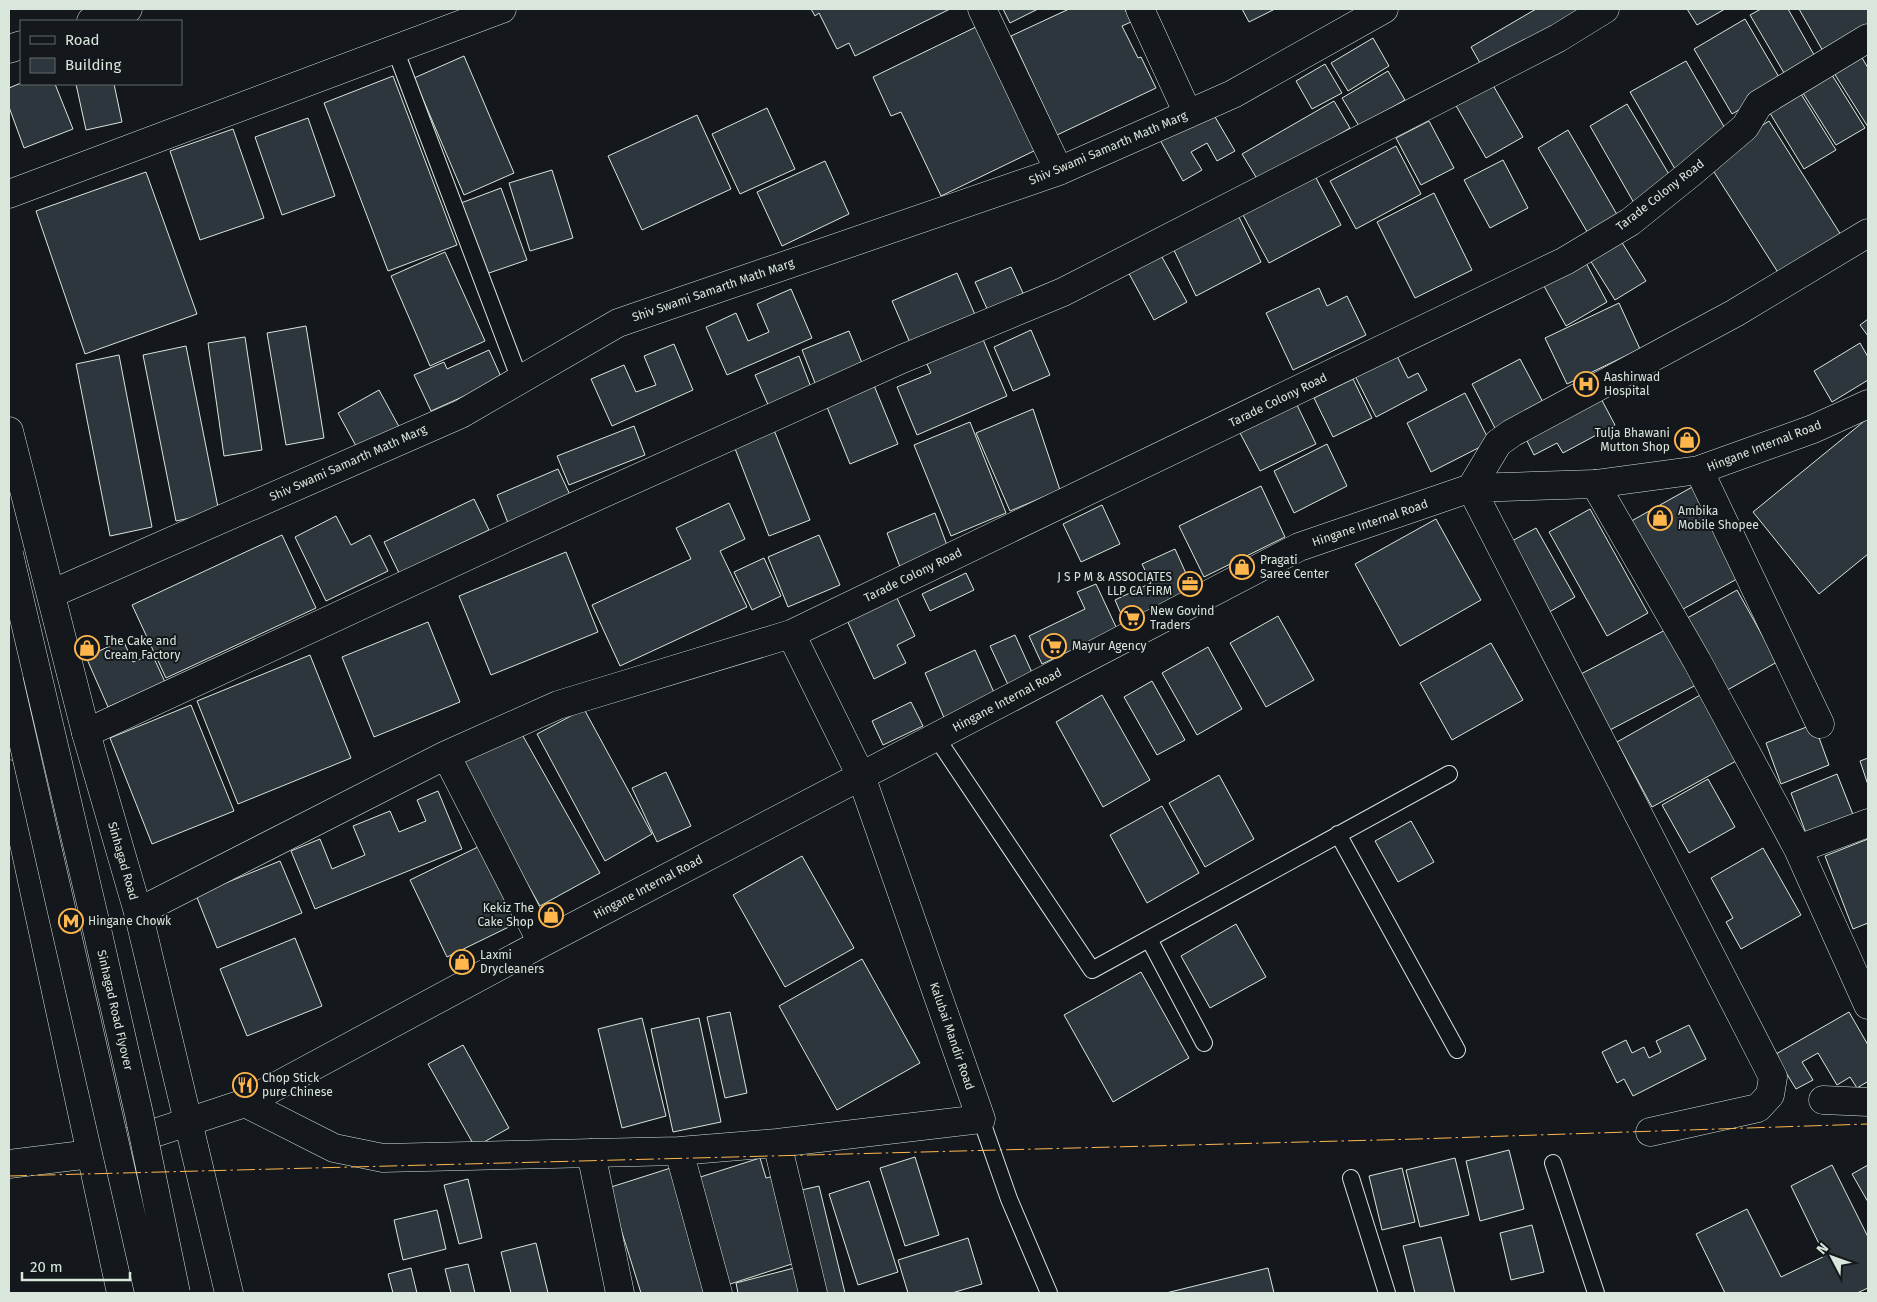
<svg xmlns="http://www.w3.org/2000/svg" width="1877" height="1302" font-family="'Fira Sans',sans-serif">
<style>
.building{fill:#2c363c;stroke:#d8e6dc}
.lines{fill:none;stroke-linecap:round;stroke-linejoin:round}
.service-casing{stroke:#d8e6dc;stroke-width:18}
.minor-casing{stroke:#d8e6dc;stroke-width:29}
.primary-casing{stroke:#d8e6dc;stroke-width:29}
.service{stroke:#14181c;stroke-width:16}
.minor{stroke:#14181c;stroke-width:28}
.primary{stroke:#14181c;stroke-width:28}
.primary-bridge-casing{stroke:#d8e6dc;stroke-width:29;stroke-linecap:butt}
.primary-bridge{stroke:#14181c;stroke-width:28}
.power{stroke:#ffb74d;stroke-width:1;stroke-dasharray:18 4 2.5 4;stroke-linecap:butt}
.labels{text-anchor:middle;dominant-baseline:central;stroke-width:4;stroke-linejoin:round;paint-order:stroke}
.street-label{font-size:12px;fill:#d8e6dc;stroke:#14181c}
.poi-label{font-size:12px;fill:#d8e6dc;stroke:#14181c;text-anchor:start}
</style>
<rect width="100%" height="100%" fill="#14181c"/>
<path class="building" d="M811,9H950L855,56L849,43L837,49L819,13L815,16Z
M1003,9H1038L1010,23Z
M1069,9H1125L1131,22L1122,26L1138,58L1141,57L1156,88L1057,135L1011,36Z
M1242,9H1275L1249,22Z
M1536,9H1581L1485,72L1471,47Z
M1687,9H1725L1697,25Z
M1761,9H1788L1817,60L1787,78L1750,15Z
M1799,9H1868V27L1824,53Z
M1745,19L1783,84L1732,114L1694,49Z
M980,25L1038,149L941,196L901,112L891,116L873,77Z
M1373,38L1389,66L1348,91L1331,63Z
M464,56L514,173L464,195L414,78Z
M1861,56L1868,68V127L1834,73Z
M1686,61L1730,137L1675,169L1630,92Z
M1325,64L1342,93L1312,109L1296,81Z
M1388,71L1405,100L1359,126L1342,98Z
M1832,75L1865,128L1836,145L1803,93Z
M393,76L457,245L388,271L324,103Z
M1490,80L1523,137L1486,158L1454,102Z
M21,83L55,84L73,129L24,148L9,107V88Z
M76,84H114L122,122L86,130Z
M1796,86L1836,150L1804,169L1765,105Z
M1334,101L1350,128L1259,182L1242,154Z
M1627,104L1673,181L1634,203L1590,126Z
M767,108L795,169L740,194L712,134Z
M1211,110L1235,151L1217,161L1207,143L1191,152L1202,170L1183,181L1160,140Z
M697,115L731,189L642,230L608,156Z
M308,118L335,196L282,215L255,137Z
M1429,121L1454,168L1421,185L1396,138Z
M1769,121L1841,235L1779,274L1707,161Z
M233,129L264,218L200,240L170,151Z
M1568,130L1619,218L1589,235L1538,148Z
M1396,146L1421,194L1356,229L1330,181Z
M1503,160L1528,208L1490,228L1464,180Z
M825,161L849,214L782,246L757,192Z
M552,170L573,238L530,251L509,183Z
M146,172L197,314L85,354L36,211Z
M1315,176L1341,225L1269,263L1243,215Z
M501,188L527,260L486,274L461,203Z
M1434,193L1472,270L1415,298L1377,222Z
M1235,209L1261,262L1196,296L1170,242Z
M1621,241L1646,281L1615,300L1590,260Z
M1158,250L1187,302L1154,320L1126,268Z
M445,252L485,341L430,366L391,276Z
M1586,263L1607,302L1566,326L1544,286Z
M1011,267L1028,304L992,320L975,282Z
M957,273L976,317L911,345L892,301Z
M1319,288L1327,306L1347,296L1366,335L1293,370L1266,313Z
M791,289L812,338L727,375L706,327L736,313L748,341L769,332L757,304Z
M1619,303L1640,349L1567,384L1545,338Z
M1868,319V336L1860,325Z
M306,326L324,438L286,445L267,333Z
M1031,330L1050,375L1013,391L994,347Z
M849,331L864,368L817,388L802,350Z
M245,337L262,450L224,456L208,343Z
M982,337L1007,396L917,435L897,387L931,373L926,362Z
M1860,343L1868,357V380L1832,402L1814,371Z
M674,344L693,390L612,426L591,379L624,365L636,392L656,385L644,356Z
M186,346L219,512L176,521L143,355Z
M489,350L502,379L431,411L414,375L444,362L447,369Z
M1396,354L1408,378L1418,373L1427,390L1376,417L1355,376Z
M119,355L152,527L110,536L76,364Z
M799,356L812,390L769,407L755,375Z
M1520,359L1545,406L1496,430L1472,384Z
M1353,379L1372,418L1333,437L1314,398Z
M873,383L898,444L850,464L825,402Z
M379,390L403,434L362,457L338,413Z
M1597,391L1615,425L1563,453L1557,443L1534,455L1522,431Z
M1465,393L1490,442L1431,472L1407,423Z
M1297,405L1316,444L1260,471L1240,433Z
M1033,409L1060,490L1010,511L976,433Z
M1868,418V554L1819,594L1753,512Z
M970,422L1006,513L951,536L914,445Z
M634,426L645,455L569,485L557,456Z
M774,430L810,520L769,536L734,446Z
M1327,444L1347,486L1294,513L1274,471Z
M558,469L571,497L508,523L497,495Z
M1261,486L1285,537L1204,577L1179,526Z
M1694,486L1744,575L1676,613L1626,524Z
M474,499L489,530L399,573L384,542Z
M729,503L745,539L720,551L747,607L620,666L592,605L691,559L676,528Z
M1102,505L1120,544L1081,562L1063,524Z
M1590,509L1648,613L1607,636L1549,532Z
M935,513L948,548L900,567L887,533Z
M336,516L351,545L370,535L388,571L326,601L295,537Z
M1436,519L1481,600L1400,646L1355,564Z
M1536,528L1575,597L1539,618L1499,548Z
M282,535L316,608L166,678L132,605Z
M819,535L840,585L788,607L768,557Z
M1175,549L1197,598L1128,630L1115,600L1151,583L1142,564Z
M566,552L598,632L491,675L459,596Z
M764,558L781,596L752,610L734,572Z
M966,573L974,590L930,611L922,594Z
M1096,584L1117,629L1042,664L1029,636L1085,609L1077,592Z
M1737,590L1777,662L1722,693L1682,621Z
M895,594L915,636L897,645L906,663L874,679L846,618Z
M1278,616L1314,680L1266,707L1230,643Z
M428,622L460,702L374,737L342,657Z
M1669,628L1698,684L1608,731L1579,675Z
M1015,635L1034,677L1010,689L990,646Z
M123,640L133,662L152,654L165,682L108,707L86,657Z
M1491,643L1523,700L1452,740L1420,683Z
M1208,647L1242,709L1197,735L1162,673Z
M975,650L996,697L945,720L925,673Z
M310,655L351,758L238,804L197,701Z
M1152,681L1185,740L1157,755L1124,697Z
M1702,694L1738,760L1652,807L1617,742Z
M1102,695L1150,780L1103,807L1056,722Z
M911,702L923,726L883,745L872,721Z
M191,705L234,811L152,844L110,738Z
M584,709L652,834L605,861L537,734Z
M1814,724L1829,765L1781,784L1766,743Z
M519,729L600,873L540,906L459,763Z
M1868,758V785L1860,761Z
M666,772L691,826L657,842L632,788Z
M1837,774L1854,817L1807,836L1791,793Z
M1219,775L1254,839L1205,867L1169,803Z
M1708,779L1735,827L1689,853L1662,805Z
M438,791L462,849L315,909L291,851L320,839L332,869L365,855L353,826L390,811L399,832L426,821L417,800Z
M1162,806L1199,873L1147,903L1110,835Z
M1411,821L1434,862L1398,882L1375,841Z
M1868,839V923L1853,929L1825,856Z
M482,845L519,922L447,957L410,880Z
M1763,848L1801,915L1741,949L1726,922L1733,918L1711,878Z
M802,856L854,948L785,987L733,895Z
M280,861L302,913L217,948L196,895Z
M1236,924L1266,977L1210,1008L1181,956Z
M295,938L322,1006L247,1036L220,969Z
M862,959L920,1063L837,1110L779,1006Z
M1141,972L1189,1058L1113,1102L1064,1015Z
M730,1012L747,1093L725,1098L707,1017Z
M1849,1012L1868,1045V1085L1867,1082L1857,1088L1850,1077L1837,1085L1818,1053L1802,1062L1813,1080L1796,1089L1785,1071L1769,1058Z
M642,1018L666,1116L622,1128L598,1029Z
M699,1018L721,1122L673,1132L651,1029Z
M1689,1025L1706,1059L1633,1096L1624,1079L1617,1083L1602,1052L1626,1040L1632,1053L1644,1047L1649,1058L1661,1052L1656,1041Z
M463,1045L509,1128L475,1147L428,1064Z
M1509,1150L1524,1209L1480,1221L1466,1161Z
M915,1157L939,1235L905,1246L880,1168Z
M760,1158L766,1178L774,1176L801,1261L724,1286L691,1180Z
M1455,1158L1469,1215L1420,1227L1406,1170Z
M1832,1165L1868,1237V1288L1857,1293H1725L1696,1234L1747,1209L1781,1277L1825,1256L1791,1186Z
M1868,1165V1202L1852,1174Z
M677,1166L715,1289L704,1293H641L608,1188Z
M1402,1168L1415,1222L1382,1230L1369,1176Z
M468,1179L482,1238L459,1244L444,1185Z
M869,1181L898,1272L858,1285L829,1194Z
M819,1186L845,1293H817L793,1192Z
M437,1210L446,1249L403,1260L394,1220Z
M1532,1225L1544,1272L1511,1280L1500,1233Z
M1441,1237L1455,1293H1415L1403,1246Z
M968,1238L982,1284L952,1293H908L898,1260Z
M536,1243L548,1293H511L501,1252Z
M468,1264L475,1293H451L445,1269Z
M798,1267L804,1293H738L736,1283Z
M411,1268L417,1293H393L388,1274Z
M1268,1268L1274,1293H1166Z"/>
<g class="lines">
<defs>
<path id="service" d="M395,49L520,380
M936,737L1092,970L1449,774
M1338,834L1457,1050
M1149,939L1204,1043
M981,1119L1009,1199L1049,1293
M1553,1163L1596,1293
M1351,1178L1387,1293"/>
<path id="minor" d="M982,9L1059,171
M1140,9L1188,114
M91,21L128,9
M9,49L21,45
M9,194L502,9
M1699,470L1820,724
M1595,484L1697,661L1798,849L1868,1005
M51,594L461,414L618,323L1059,171L1233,94L1384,9
M86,733L560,513L902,359L1063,292L1558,38L1605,9
M446,755L542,943
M1798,849L1868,823
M138,912L446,755L558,705L791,634
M1823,1100L1868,1102
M245,1103L334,1148L383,1158L679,1151L777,1143L981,1119L861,776L791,634L1565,261L1630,222L1691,173L1745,127L1759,104L1868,38
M1650,1132L1758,1108L1770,1095L1773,1077L1471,488L1498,443L1512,433L1735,313L1868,233
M777,1143L813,1293
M679,1151L718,1293
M591,1153L620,1293
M9,1164L91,1154L245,1103L542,943L1299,547L1471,488L1595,484L1699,470L1813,429L1868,404"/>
<path id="primary" d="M9,431L86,733L138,912L229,1293
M9,774L121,1293"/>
</defs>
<use href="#service" class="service-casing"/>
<use href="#minor" class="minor-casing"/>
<use href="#primary" class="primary-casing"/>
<use href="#service" class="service"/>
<use href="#minor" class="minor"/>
<use href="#primary" class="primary"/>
<defs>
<path id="primary-bridge" d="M9,554L96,925L139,1114L176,1293
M9,680L149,1293"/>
</defs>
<use href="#primary-bridge" class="primary-bridge-casing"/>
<use href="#primary-bridge" class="primary-bridge"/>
<path class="power" d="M9,1176L1417,1139L1868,1124"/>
</g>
<defs>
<symbol id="hospital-ring" viewBox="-11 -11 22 22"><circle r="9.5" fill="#14181c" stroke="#ffb74d" stroke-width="1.5"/><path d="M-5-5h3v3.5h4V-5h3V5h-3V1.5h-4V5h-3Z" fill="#ffb74d"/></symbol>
<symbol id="shop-ring" viewBox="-11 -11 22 22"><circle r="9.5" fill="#14181c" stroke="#ffb74d" stroke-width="1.5"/><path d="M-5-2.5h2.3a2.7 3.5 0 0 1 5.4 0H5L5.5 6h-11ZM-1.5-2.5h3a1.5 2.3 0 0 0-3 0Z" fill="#ffb74d"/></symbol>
<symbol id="office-ring" viewBox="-11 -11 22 22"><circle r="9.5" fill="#14181c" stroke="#ffb74d" stroke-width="1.5"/><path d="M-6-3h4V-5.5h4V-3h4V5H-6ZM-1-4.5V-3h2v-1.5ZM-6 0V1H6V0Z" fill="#ffb74d"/></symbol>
<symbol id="supermarket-ring" viewBox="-11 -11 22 22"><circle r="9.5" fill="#14181c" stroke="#ffb74d" stroke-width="1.5"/><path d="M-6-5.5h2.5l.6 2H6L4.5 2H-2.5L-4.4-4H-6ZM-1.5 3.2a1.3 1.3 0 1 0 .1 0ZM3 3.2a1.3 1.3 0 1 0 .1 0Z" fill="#ffb74d"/></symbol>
<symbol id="metro-ring" viewBox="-11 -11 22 22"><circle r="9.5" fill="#14181c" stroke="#ffb74d" stroke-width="1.5"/><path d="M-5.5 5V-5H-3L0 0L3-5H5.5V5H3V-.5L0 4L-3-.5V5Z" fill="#ffb74d"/></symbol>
<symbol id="restaurant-ring" viewBox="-11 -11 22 22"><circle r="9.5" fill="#14181c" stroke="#ffb74d" stroke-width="1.5"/><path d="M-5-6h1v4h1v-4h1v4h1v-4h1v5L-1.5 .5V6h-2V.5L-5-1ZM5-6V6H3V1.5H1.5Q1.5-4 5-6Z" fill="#ffb74d"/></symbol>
</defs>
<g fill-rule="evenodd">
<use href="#hospital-ring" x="1572" y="370" width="28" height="28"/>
<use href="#shop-ring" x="1673" y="426" width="28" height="28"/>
<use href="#shop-ring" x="1646" y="504" width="28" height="28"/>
<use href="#shop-ring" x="1228" y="553" width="28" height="28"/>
<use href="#office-ring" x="1176" y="570" width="28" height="28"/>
<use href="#supermarket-ring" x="1118" y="604" width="28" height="28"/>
<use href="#supermarket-ring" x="1040" y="632" width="28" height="28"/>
<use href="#shop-ring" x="73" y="634" width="28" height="28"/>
<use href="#shop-ring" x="537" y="901" width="28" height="28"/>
<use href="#metro-ring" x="57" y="907" width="28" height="28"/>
<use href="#shop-ring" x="448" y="948" width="28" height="28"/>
<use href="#restaurant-ring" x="231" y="1071" width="28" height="28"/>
</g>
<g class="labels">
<g class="street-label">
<text transform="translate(1108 148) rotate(-23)">Shiv Swami Samarth Math Marg</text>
<text transform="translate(1660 195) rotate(-38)">Tarade Colony Road</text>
<text transform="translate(713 290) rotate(-19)">Shiv Swami Samarth Math Marg</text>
<text transform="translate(1278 400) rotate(-26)">Tarade Colony Road</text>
<text transform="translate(1764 446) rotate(-21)">Hingane Internal Road</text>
<text transform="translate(348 463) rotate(-24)">Shiv Swami Samarth Math Marg</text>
<text transform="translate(1370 523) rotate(-19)">Hingane Internal Road</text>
<text transform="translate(913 575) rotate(-26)">Tarade Colony Road</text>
<text transform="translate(1007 700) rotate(-28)">Hingane Internal Road</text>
<text transform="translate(123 861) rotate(74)">Sinhagad Road</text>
<text transform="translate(648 887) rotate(-28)">Hingane Internal Road</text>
<text transform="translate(115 1010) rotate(77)">Sinhagad Road Flyover</text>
<text transform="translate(952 1036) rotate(71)">Kalubai Mandir Road</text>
</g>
<g class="poi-label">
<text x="1604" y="377">Aashirwad<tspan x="1604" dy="14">Hospital</tspan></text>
<text x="1670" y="433" text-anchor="end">Tulja Bhawani<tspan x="1670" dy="14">Mutton Shop</tspan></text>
<text x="1678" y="511">Ambika<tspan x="1678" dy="14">Mobile Shopee</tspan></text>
<text x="1260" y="560">Pragati<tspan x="1260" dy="14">Saree Center</tspan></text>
<text x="1172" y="577" text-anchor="end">J S P M &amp; ASSOCIATES<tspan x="1172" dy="14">LLP CA FIRM</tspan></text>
<text x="1150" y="611">New Govind<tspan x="1150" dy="14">Traders</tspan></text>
<text x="104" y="641">The Cake and<tspan x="104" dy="14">Cream Factory</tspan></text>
<text x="1072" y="646">Mayur Agency</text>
<text x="534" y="908" text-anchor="end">Kekiz The<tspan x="534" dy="14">Cake Shop</tspan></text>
<text x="88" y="921">Hingane Chowk</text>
<text x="480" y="955">Laxmi<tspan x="480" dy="14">Drycleaners</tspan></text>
<text x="262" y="1078">Chop Stick<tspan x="262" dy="14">pure Chinese</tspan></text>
</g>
</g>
<rect width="1877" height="1302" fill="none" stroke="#d8e6dc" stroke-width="20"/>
<rect x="20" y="20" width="162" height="65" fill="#14181c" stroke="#626a69"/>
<rect x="30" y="36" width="25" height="8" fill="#14181c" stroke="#626a69"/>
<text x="65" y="45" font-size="15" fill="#d8e6dc">Road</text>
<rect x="30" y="58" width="25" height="15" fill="#2c363c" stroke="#626a69"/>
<text x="65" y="70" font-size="15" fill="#d8e6dc">Building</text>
<g transform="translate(1832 1257) rotate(311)" stroke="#14181c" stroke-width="4" paint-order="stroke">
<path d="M0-4L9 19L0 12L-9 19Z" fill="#d8e6dc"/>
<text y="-8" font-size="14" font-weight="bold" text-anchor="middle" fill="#d8e6dc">N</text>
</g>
<path d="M22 1272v8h108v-8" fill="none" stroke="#d8e6dc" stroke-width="2.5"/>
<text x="30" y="1272" font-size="15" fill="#d8e6dc" stroke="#14181c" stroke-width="4" paint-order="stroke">20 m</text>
</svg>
